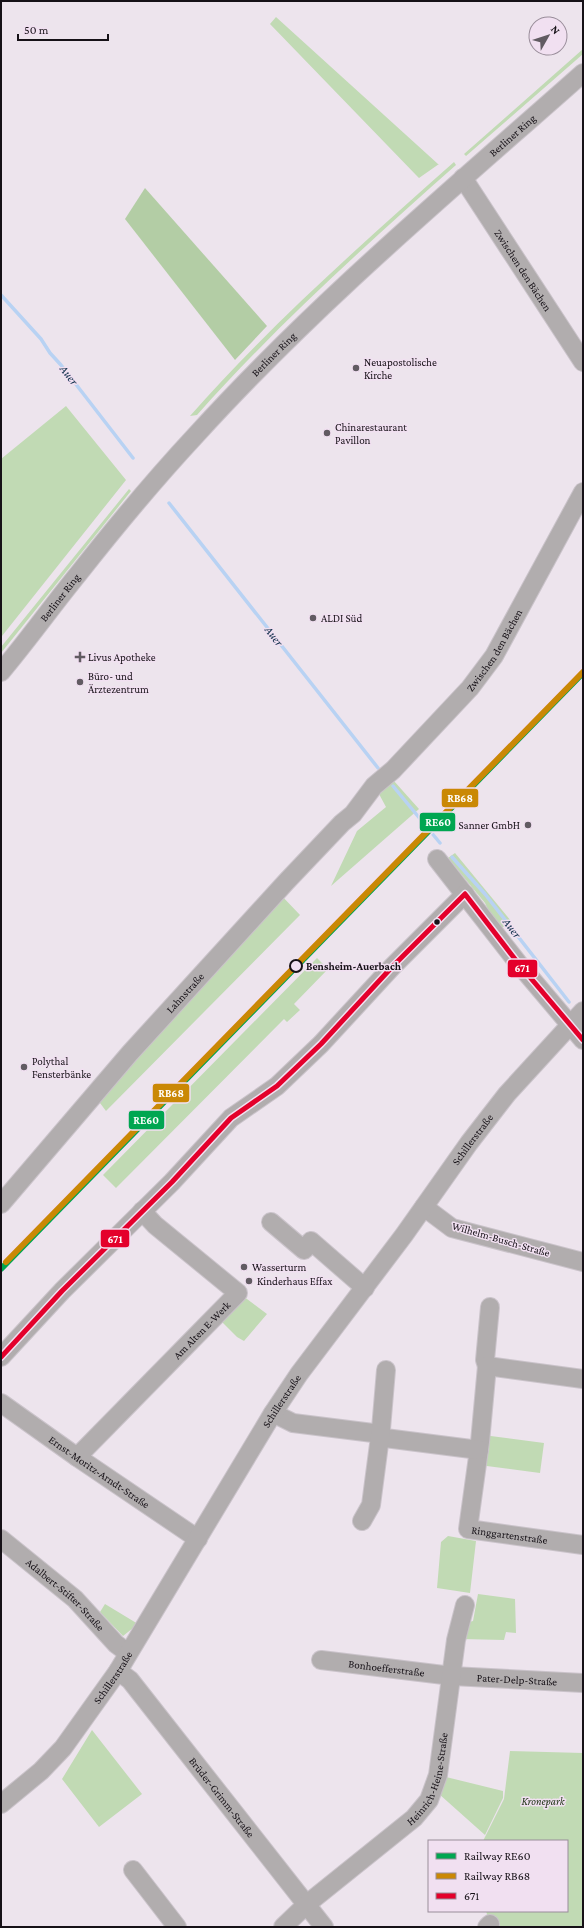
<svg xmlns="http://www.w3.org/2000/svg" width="584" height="1928" font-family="'Crimson Pro',serif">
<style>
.green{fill:#c1dab4}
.forest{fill:#b3cda5}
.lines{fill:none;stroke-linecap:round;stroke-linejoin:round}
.stream{stroke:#b8d2f3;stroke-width:3.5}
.minor-casing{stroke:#cac3ca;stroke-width:20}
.minor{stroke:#b1adae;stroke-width:18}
.bus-1-casing{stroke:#f1e0f1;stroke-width:8}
.bus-1{stroke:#e4002b;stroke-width:5}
.rail-1-casing{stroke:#f1e0f1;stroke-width:9}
.rail-2-casing{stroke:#f1e0f1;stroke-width:9}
.rail-1{stroke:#00a651;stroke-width:6}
.rail-2{stroke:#ca8805;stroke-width:6}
.poi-dot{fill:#615b62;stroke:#f1e0f1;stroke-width:1.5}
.bus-dot{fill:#161117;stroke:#f1e0f1;stroke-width:1.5}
.stop-dot{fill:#f1e0f1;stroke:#161117;stroke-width:2}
.labels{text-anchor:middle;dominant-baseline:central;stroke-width:3;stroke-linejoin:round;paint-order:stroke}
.street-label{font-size:11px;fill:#161117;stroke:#f1e0f1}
.poi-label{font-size:11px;fill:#161117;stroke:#f1e0f1;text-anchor:start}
.stop-label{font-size:11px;font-weight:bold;fill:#161117;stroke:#f1e0f1;text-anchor:start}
.park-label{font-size:11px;font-style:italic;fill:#1b3111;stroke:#f1e0f1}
.water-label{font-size:12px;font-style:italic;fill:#11304b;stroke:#f1e0f1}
.line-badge{stroke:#f1e0f1;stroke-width:1.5}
.badge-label{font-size:11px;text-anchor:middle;font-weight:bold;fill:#fff}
</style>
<rect width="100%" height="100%" fill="#ede4ed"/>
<path class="green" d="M276,17L438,164H439L419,178L416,175L270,24Z
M583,49V54L466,156L464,154Z
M454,162L456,165C366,245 277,325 197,415L190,416C271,324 363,243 454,162Z
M66,406L126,480L2,636L1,459Z
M129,489L131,491L1,653V647Z
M394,781L419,809L331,886L357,831L386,807L379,794Z
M455,853L511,921L498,931L485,903L448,858Z
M280,894L300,915L106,1111L97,1099Z
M317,958L328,969L294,1004L300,1010L287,1022L284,1019L116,1188L103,1175Z
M243,1296L267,1314L244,1341L237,1337L220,1320Z
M483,1435L544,1443L540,1473L479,1465Z
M448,1536L476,1541L470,1593L437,1588L441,1542Z
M478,1594L515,1599L516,1633L506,1632L504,1640L462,1639L465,1623L473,1621Z
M105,1604L138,1624L123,1636L100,1612Z
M92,1730L142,1794L99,1827L62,1779Z
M510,1751L583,1753V1927H491L486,1911H567V1841H483L504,1799Z
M446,1777L503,1791V1798L485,1835L439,1794Z"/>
<path class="forest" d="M145,188L267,326L235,360L125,219Z"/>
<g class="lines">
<path class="stream" d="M1,295L41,339L50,353L61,365L133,458
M169,503L378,768
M393,786L440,843
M452,857L485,894L569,1002"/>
<defs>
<g id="minor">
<path id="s1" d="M463,178L583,362"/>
<path id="s2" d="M1,672C28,640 52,606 79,573C116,526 155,479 196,435C315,304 451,190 583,73"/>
<path d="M437,859L518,963L583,1040"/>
<path id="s3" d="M1,1204L130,1053L286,882L342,823L353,814L374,786L393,770L470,688L494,656L583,492"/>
<path d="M424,1207L452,1228L583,1262"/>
<path d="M271,1222L304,1250L311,1241L365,1288"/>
<path d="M1,1357L62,1291L172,1182L231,1118L277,1086L321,1044L392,967L465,894"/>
<path d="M487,1366L485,1360L490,1307"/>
<path id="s4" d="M583,1379L487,1366L480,1442L468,1529L583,1545"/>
<path id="s5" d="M1,1403L77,1457L198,1539"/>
<path d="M273,1413L293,1423L373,1433L385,1438L479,1450"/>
<path id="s6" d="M77,1457L238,1293L155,1225L142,1211"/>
<path d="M362,1521L371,1505L381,1429L386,1370"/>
<path id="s7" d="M1,1539L75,1599L116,1644L128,1653"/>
<path id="s8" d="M321,1660L452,1676L583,1683"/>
<path id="s9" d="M118,1671L130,1680L324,1927"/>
<path id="s10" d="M1,1804L41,1771L63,1748L118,1671L273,1413L299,1374L404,1235L469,1143L507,1094L583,1011"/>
<path d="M133,1870L177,1927"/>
<path id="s11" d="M283,1927L307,1904L414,1818L429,1800L438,1775L456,1640L465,1605"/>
<path d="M487,1927L490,1924"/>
</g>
</defs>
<use href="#minor" class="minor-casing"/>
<use href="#minor" class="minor"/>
<defs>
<path id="bus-1" d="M465,894L518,963L583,1040
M1,1357L62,1291L172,1182L231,1118L277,1086L321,1044L392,967L465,894"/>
</defs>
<use href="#bus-1" class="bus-1-casing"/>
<use href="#bus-1" class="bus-1"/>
<defs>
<path id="rail-1" d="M1,1269L583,673"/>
<path id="rail-2" d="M6,1262L583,672"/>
</defs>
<use href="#rail-1" class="rail-1-casing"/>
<use href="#rail-2" class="rail-2-casing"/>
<use href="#rail-1" class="rail-1"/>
<use href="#rail-2" class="rail-2"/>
</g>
<g class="poi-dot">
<circle cx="356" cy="368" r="4"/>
<circle cx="327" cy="433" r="4"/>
<circle cx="313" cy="618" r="4"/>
<path d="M78 651h4v4h4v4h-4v4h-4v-4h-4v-4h4z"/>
<circle cx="80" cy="682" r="4"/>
<circle cx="528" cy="825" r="4"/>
<circle cx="24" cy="1067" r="4"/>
<circle cx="244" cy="1267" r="4"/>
<circle cx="249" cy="1281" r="4"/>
</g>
<circle class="bus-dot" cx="437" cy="922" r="3.5"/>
<circle class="stop-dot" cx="296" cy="966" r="6"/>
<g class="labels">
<g class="street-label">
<text stroke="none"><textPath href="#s2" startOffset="743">Berliner Ring</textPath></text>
<text stroke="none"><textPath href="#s1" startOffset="110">Zwischen den Bächen</textPath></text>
<text stroke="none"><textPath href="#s2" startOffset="419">Berliner Ring</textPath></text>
<text stroke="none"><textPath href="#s2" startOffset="95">Berliner Ring</textPath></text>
<text stroke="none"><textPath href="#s3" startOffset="743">Zwischen den Bächen</textPath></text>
<text stroke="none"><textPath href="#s3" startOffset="280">Lahnstraße</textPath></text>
<text stroke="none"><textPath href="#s10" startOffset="818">Schillerstraße</textPath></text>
<text transform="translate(501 1239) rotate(16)">Wilhelm-Busch-Straße</text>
<text stroke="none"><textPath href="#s6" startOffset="178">Am Alten E-Werk</textPath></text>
<text stroke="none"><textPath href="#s10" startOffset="494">Schillerstraße</textPath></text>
<text stroke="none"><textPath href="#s5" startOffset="120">Ernst-Moritz-Arndt-Straße</textPath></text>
<text stroke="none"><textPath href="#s4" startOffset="303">Ringgartenstraße</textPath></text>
<text stroke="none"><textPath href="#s7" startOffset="85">Adalbert-Stifter-Straße</textPath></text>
<text stroke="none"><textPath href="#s8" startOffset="66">Bonhoefferstraße</textPath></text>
<text stroke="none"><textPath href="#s10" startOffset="170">Schillerstraße</textPath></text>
<text stroke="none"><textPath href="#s8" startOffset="197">Pater-Delp-Straße</textPath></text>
<text stroke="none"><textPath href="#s11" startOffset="213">Heinrich-Heine-Straße</textPath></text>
<text stroke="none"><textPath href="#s9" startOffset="164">Brüder-Grimm-Straße</textPath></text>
</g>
<g class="poi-label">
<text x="364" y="362">Neuapostolische<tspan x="364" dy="13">Kirche</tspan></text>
<text x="335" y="427">Chinarestaurant<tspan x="335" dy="13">Pavillon</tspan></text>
<text x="321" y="618">ALDI Süd</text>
<text x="88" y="657">Livus Apotheke</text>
<text x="88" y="676">Büro- und<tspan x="88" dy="13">Ärztezentrum</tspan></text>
<text x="520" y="825" text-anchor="end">Sanner GmbH</text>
<text x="32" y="1061">Polythal<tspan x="32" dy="13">Fensterbänke</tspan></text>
<text x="252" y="1267">Wasserturm</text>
<text x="257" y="1281">Kinderhaus Effax</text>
</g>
<g class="stop-label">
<text x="306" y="966">Bensheim-Auerbach</text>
</g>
<g class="park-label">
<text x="543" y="1801">Kronepark</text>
</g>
<g class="water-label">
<text transform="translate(69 375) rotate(52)">Auer</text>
<text transform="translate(274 636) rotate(52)">Auer</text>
<text transform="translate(512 928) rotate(52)">Auer</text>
</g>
</g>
<g class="line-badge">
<rect x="441" y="788" width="38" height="20" rx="4" fill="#ca8805"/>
<rect x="419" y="812" width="37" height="20" rx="4" fill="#00a651"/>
<rect x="507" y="959" width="31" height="19" rx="4" fill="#e4002b"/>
<rect x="152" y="1083" width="38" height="20" rx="4" fill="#ca8805"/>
<rect x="128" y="1110" width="37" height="20" rx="4" fill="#00a651"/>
<rect x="100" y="1229" width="30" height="19" rx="4" fill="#e4002b"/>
</g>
<g class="badge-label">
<text x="460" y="802">RB68</text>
<text x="438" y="826">RE60</text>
<text x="522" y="972">671</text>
<text x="171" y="1097">RB68</text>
<text x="146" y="1124">RE60</text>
<text x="115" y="1243">671</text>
</g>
<rect width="584" height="1928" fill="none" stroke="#161117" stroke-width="4"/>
<rect x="428" y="1840" width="140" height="72" fill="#f1e0f1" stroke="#998d9a"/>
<rect x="436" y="1853" width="20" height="6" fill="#00a651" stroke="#998d9a"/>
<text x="464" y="1860" font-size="12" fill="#161117">Railway RE60</text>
<rect x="436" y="1873" width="20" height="6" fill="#ca8805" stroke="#998d9a"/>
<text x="464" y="1880" font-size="12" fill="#161117">Railway RB68</text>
<rect x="436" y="1893" width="20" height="6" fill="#e4002b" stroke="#998d9a"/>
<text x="464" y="1900" font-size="12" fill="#161117">671</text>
<g transform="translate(548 36) rotate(51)"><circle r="19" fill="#f1e0f1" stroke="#998d9a"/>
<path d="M0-3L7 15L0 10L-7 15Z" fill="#615b62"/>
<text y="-6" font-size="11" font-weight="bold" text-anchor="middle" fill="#161117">N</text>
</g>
<path d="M18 34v6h90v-6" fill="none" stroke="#161117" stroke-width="2"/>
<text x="24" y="34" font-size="12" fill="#161117" stroke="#f1e0f1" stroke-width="3" paint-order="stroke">50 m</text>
</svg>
